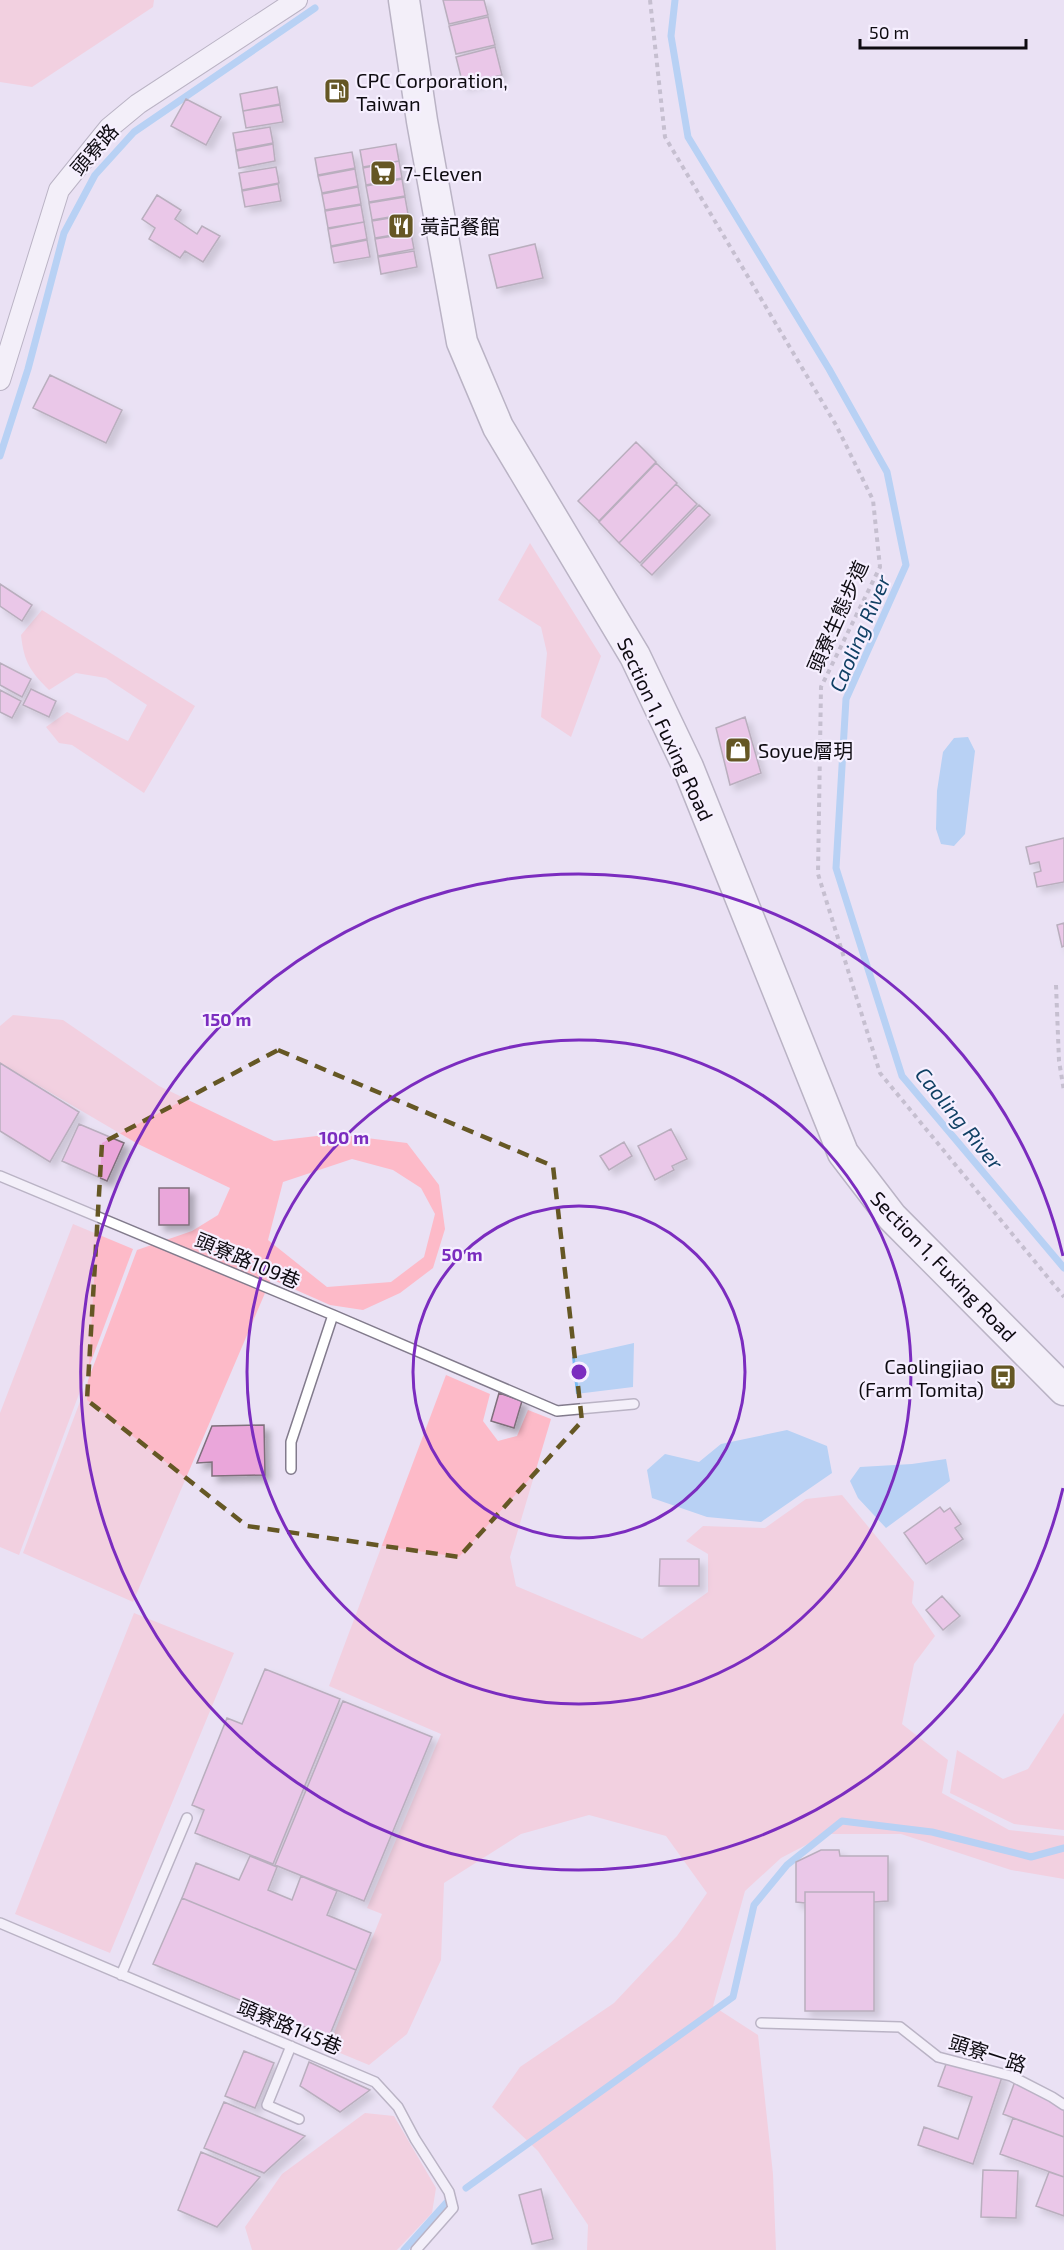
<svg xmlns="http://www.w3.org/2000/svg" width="1064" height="2250" font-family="'Exo 2','Noto Sans TC',sans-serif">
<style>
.green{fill:#fdbac8;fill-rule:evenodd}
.water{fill:#7cbcf4}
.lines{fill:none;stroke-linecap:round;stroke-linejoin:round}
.stream{stroke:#7cbcf4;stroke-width:7}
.building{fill:#eaa6da;stroke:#7f6f7b;stroke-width:1.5;filter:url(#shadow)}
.lane-casing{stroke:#827b8c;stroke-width:12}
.street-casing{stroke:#827b8c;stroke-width:22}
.primary-casing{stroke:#827b8c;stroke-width:33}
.path{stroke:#9c95a4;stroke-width:4;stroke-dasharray:4.5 4.5;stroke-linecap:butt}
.lane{stroke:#fff;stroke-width:9}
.street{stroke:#fff;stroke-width:20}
.primary{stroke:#fff;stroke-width:30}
.marked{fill:none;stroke:#655724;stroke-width:4.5;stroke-dasharray:12 8;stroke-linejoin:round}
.ring{fill:none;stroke:#7b2cbf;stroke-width:3}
.labels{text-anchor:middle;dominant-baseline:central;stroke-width:4.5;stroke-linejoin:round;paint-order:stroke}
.poi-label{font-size:20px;fill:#0e0b11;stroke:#f6efff;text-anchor:start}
.street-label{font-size:20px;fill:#0e0b11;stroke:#f6efff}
.water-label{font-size:21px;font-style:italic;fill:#104064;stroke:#f6efff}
.centre{fill:#7b2cbf;stroke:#f6efff;stroke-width:3}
.ring-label{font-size:18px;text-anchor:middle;font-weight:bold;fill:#7b2cbf;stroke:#f6efff;stroke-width:4.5;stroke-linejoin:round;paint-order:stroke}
</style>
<defs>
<filter id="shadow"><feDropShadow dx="5.5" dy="5.5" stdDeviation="3" flood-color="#0004"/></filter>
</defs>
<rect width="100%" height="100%" fill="#eae1f4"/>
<path class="green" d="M0,0H154L153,7L32,87L0,82Z
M530,543L601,656L571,737L541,717L547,653L541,627L498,600Z
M42,610L195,706L144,793L72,745L59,743L46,727L67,712L128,741L147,705L106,678L76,673L49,690C30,671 24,662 21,635Z
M13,1015L63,1020L159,1086L274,1141L334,1134L407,1143L439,1185L445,1229L433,1268L400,1293L363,1310L330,1305L271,1279L133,1602L23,1553L137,1250L192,1231L218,1215L230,1188L138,1144L0,1063V1026ZM352,1159L393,1170L421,1188L435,1214L424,1257L391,1282L327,1287L268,1240L283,1182Z
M73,1224L133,1249L19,1555L0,1547V1413Z
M446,1375L490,1394L483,1421L498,1441L517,1436L528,1410L551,1419L510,1557L516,1586L642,1639L708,1592V1554L686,1541L703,1526L765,1528L806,1499L842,1495L914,1582L912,1603L935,1636L914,1664L902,1724L948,1760L942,1793L1009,1830L1064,1836V1879L1011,1870L901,1834H827L781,1858L745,1891L713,2006L758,2035L773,2174L776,2250H587L588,2225L538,2151L492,2107L520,2067L614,2003L677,1936L707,1893L666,1836L589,1815L521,1834L444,1883L441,1960L407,2034L369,2065L328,2048L382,1914L367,1908L441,1734L329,1686Z
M134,1613L234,1653L110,1953L15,1914Z
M1064,1713V1830L1014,1824L950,1793L957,1750L1003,1779L1028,1769Z
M365,2113L394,2116L436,2188L432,2213L397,2250H252L245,2227L282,2174Z"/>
<path class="water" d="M968,737L975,751L965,834L954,846L941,844L936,829L937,791L943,752L954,738Z
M634,1343L633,1387L576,1394L572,1357Z
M787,1430L827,1446L832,1473L761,1522L707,1517L652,1498L647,1470L665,1454L699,1462L721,1444Z
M946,1459L950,1481L886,1528L858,1498L850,1481L860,1467L912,1464Z"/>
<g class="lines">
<path class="stream" d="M675,0L671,36L688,137L829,369L887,472L906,565L846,699L836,868L902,1076L1064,1268
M0,456L28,369L64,233L95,175L134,132L315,8
M466,2188L733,1997L754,1905L787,1865L842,1821L932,1832L1031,1857L1064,1848
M404,2250L446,2203"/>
</g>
<path class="building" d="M443,0H484L488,15L449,24Z
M488,17L495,45L456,54L449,26Z
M495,47L502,75L463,85L456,57Z
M277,87L280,104L243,111L240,94Z
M186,99L221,117L206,145L171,126Z
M280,105L283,122L246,128L243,111Z
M270,127L273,143L236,150L233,133Z
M273,144L275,161L239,168L236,151Z
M396,144L399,161L363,167L360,150Z
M352,152L355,168L318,175L315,158Z
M399,161L402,178L366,185L363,168Z
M276,167L279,183L242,190L239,173Z
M355,169L358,186L322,193L318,176Z
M402,179L405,196L369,202L366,186Z
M278,184L281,201L245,207L242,191Z
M358,187L361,204L325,210L322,194Z
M157,195L181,210L175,219L197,234L202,226L220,236L203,262L185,251L180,258L149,239L155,228L142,219Z
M405,197L408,214L372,220L369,203Z
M361,205L364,222L328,228L325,211Z
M408,215L411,232L375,238L372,221Z
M364,222L367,239L331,246L328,229Z
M411,233L414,249L378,256L375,239Z
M367,240L370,257L334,263L331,247Z
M535,244L543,278L497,288L489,255Z
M414,251L417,267L381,274L378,257Z
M50,375L122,410L106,443L33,408Z
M636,442L656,462L599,521L578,501Z
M656,463L677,483L619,543L599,522Z
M676,484L697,504L640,563L619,543Z
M699,505L710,515L652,575L641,565Z
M0,584L32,605L22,621L0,606Z
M0,663L31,679L22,697L0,685Z
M31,689L56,701L49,717L23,705Z
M0,690L21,701L12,718L0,712Z
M745,717L761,773L730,785L716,728Z
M1064,838V882L1037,887L1034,873L1041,871L1039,862L1030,864L1026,847Z
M1064,923V946L1062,947L1057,925Z
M0,1063L79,1112L50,1162L0,1131Z
M79,1124L124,1143L107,1181L62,1161Z
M671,1129L687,1159L672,1166L674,1170L655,1180L638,1146Z
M624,1142L632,1156L609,1170L600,1156Z
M159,1188H189V1225H159Z
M499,1393L522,1401L514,1428L491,1421Z
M264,1425L265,1475L212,1476V1462L197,1463L212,1426Z
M940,1507L944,1512L950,1508L961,1524L955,1528L963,1539L926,1564L904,1533Z
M660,1559H699V1586H659Z
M942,1596L960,1616L943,1630L926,1610Z
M265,1669L340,1699L273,1864L195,1833L204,1810L192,1805L227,1718L242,1724Z
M343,1701L432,1737L364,1901L275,1865Z
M821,1850H839L840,1856H888V1901L874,1902V1892H805V1903L796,1902V1862Z
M250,1856L277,1867L268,1890L292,1900L301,1876L337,1891L327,1915L371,1933L356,1970L182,1898L196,1863L239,1880Z
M805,1892H874V2011H805Z
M182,1898L356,1970L329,2037L153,1964Z
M244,2051L274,2063L255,2108L225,2096Z
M949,2056L1003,2074L973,2164L918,2145L924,2127L958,2139L972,2097L938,2086Z
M309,2062L370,2090L340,2112L300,2086Z
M1017,2076L1064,2107V2137L1003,2114Z
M224,2102L305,2136L264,2173L204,2148Z
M1013,2118L1064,2137V2177L1000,2154Z
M201,2152L260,2177L217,2227L178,2210Z
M983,2170L1018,2171L1016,2218L981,2217Z
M1049,2172L1064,2177V2216L1036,2206Z
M541,2189L553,2239L532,2244L519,2195Z"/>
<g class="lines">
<defs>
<path id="lane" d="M0,1176L333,1315L291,1442V1469
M333,1315L557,1411L634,1404
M0,1923L375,2082L398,2107L415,2139L449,2192L453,2208L416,2250
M121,1975L187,1818
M761,2023L900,2027L938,2057L1011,2076L1052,2097L1064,2105
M291,2046L267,2105L299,2119"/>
<path id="street" d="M0,380L59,190L109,128L138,104L297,0"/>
<path id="primary" d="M404,0L422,121L462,342L498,427L635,656L688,767L843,1153L892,1217L1064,1390"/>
</defs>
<use href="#lane" class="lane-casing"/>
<use href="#street" class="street-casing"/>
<use href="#primary" class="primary-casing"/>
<path class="path" d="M650,0L665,137L836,425L873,500L880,567L821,687L818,874L880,1073L1064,1297
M1056,985L1059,1061L1064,1091"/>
<use href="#lane" class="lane"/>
<use href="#street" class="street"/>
<use href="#primary" class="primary"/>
</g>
<path d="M0 0H1064V2250H0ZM278,1050L553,1166L582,1421L459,1557L247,1526L87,1400L102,1143Z" fill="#eae1f4" fill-opacity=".55" fill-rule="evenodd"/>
<path class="marked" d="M278,1050L553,1166L582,1421L459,1557L247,1526L87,1400L102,1143Z"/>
<g class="ring">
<circle cx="579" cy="1372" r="166"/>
<circle cx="579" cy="1372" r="332"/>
<path d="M1063 1488A498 498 0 1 1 1063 1256"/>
</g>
<defs>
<symbol id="fuel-square" viewBox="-11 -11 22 22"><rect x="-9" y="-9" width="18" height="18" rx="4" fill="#655724" stroke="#f6efff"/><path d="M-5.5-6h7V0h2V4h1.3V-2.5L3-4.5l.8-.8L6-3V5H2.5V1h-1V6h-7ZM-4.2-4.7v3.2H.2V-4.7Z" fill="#fff"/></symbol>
<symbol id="supermarket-square" viewBox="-11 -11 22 22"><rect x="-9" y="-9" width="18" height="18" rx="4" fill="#655724" stroke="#f6efff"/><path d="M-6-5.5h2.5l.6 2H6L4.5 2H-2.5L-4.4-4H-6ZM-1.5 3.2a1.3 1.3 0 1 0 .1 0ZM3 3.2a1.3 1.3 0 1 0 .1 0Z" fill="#fff"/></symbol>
<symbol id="restaurant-square" viewBox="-11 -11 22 22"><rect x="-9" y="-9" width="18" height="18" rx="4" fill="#655724" stroke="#f6efff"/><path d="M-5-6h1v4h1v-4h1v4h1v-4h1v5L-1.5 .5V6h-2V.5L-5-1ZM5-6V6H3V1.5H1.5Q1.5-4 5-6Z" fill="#fff"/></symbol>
<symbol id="shop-square" viewBox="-11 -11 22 22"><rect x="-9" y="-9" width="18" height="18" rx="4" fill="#655724" stroke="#f6efff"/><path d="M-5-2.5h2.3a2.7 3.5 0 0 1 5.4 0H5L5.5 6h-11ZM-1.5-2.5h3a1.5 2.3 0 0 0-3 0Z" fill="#fff"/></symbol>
<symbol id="bus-square" viewBox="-11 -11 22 22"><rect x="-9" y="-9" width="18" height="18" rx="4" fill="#655724" stroke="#f6efff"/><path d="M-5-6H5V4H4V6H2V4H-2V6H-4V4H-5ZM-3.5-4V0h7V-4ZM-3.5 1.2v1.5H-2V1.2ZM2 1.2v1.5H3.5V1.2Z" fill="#fff"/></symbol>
</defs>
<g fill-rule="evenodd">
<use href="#fuel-square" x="322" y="76" width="30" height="30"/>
<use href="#supermarket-square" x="368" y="158" width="30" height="30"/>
<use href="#restaurant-square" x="386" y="211" width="30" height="30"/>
<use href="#shop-square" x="723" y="735" width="30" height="30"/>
<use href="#bus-square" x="988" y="1362" width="30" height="30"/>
</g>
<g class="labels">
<g class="poi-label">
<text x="356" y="80">CPC Corporation,<tspan x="356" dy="23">Taiwan</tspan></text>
<text x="403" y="173">7-Eleven</text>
<text x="420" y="226">黃記餐館</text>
<text x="758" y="750">Soyue層玥</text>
<text x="984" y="1366" text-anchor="end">Caolingjiao<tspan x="984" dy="23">(Farm Tomita)</tspan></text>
</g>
<g class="street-label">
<text transform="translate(94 149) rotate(-49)">頭寮路</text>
<text transform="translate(837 616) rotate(-66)">頭寮生態步道</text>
<text transform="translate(666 729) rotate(65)">Section 1, Fuxing Road</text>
<text transform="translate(248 1260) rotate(23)">頭寮路109巷</text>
<text transform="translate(944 1266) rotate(46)">Section 1, Fuxing Road</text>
<text transform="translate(290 2026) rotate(23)">頭寮路145巷</text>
<text transform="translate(988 2053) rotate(18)">頭寮一路</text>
</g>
<g class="water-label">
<text transform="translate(859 633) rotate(-67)">Caoling River</text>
<text transform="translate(960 1118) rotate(51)">Caoling River</text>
</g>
</g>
<circle cx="579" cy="1372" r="9" class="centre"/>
<g class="ring-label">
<text x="227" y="1026">150 m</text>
<text x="344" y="1144">100 m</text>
<text x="462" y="1261">50 m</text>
</g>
<path d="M860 39v9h166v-9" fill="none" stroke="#0e0b11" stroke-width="3"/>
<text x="869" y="39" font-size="18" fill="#0e0b11" stroke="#f6efff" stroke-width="4.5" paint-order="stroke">50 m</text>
</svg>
